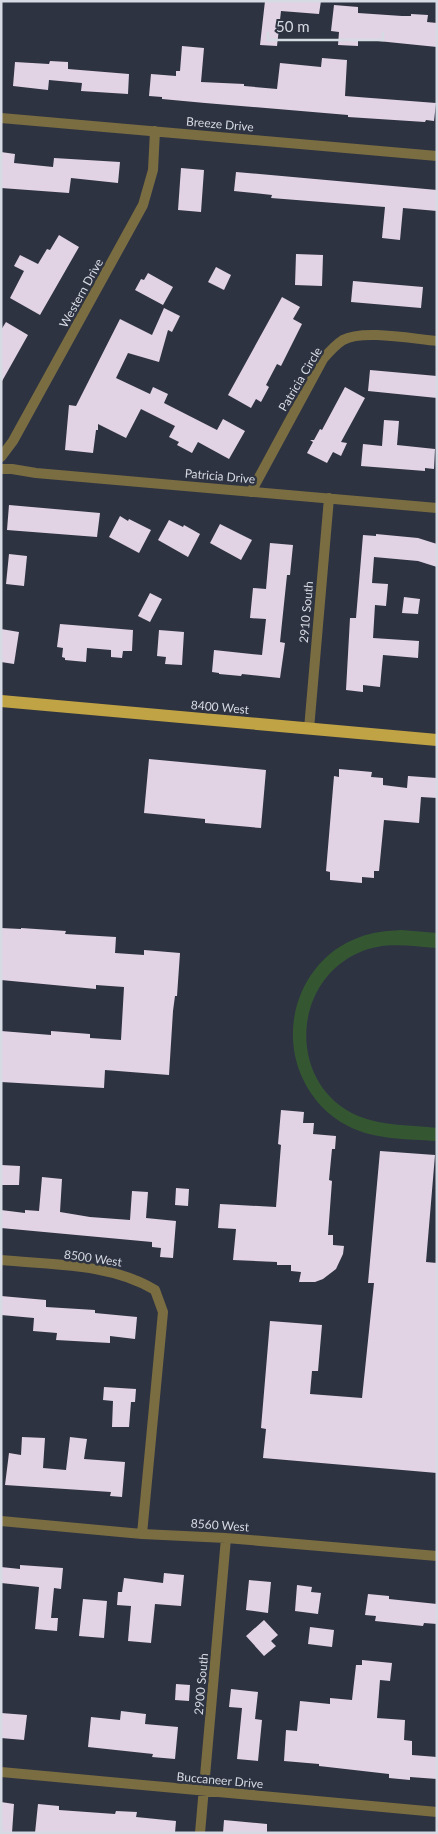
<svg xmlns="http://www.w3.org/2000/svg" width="438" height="1834" font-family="Lato,sans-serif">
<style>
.green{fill:#345732}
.building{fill:#e1d3e4}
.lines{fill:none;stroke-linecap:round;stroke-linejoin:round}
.street{stroke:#7a6d42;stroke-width:10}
.primary{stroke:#c0a345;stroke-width:12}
.labels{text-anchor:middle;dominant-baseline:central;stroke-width:5;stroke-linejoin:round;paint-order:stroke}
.street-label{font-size:12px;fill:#d6dae3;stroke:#2e3342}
</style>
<rect width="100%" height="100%" fill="#2e3342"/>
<path class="green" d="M401,930L437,933V948C410,946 383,941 358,953C290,984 288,1086 358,1116C383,1126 411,1125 437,1128V1141C407,1139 375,1140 348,1126C328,1116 311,1098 302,1077C278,1024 303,957 360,937C373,932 387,931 401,930Z"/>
<path class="building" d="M265,1H321L319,14L281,11L277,46L260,45Z
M334,5L358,7V13L402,16H411V14L428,15L427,22L437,23V47L358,39V46L338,45L339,32L331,31Z
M182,46L204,48L201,82L244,84V86L277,89L280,63L321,67L322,58L347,60L345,96L436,103L434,121L426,120L425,122L348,117V115L205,103L162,99V97L149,96L151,74L176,76V71H180Z
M50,61L68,62V69L129,74L128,94L81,91L82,83L49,80L48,90L13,86L15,62L49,64Z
M1,152L15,154L14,163L53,167L54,158L120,162L118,183L71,178L69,193L1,188Z
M181,168L204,170L201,212L178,210Z
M236,172L437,190V211L403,208L400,240L382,238L385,207L271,198L272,195L234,191Z
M59,235L79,247L40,315L10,298L24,271L14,266L20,255L38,264L47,249L50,250Z
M296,254L323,255L322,286L295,285Z
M216,267L231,275L224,290L208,282Z
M148,273L173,287L163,305L135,290L141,279L144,280Z
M353,281L423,287L421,308L351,302Z
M282,297L300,307L293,319L302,324L281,366L277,364L266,385L269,387L261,402L256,399L251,408L228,395Z
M164,308L180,316L172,332L168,330L159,362L128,353L116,378L150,394L153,387L168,394L164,403L217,430L223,419L245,431L229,459L198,442L192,453L177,445L179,442L169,437L175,426L141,409L126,438L98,424V430H96L93,453L65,450L69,405L76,406L120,319L152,335Z
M6,322L28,335L1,383V330Z
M370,370L437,376V398L368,391Z
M345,387L365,398L341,442L347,443L341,456L333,452L327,463L307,453L313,442L310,440H314L320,429L322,430Z
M384,420L399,421L397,445L435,449L434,469L425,468V471L361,466L363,444L382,446Z
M9,505L100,513L97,537L7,530Z
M120,516L128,521L129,519L151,530L139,553L109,537Z
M169,520L183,527L184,525L200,534L188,557L158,540Z
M220,524L252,540L241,560L210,543Z
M376,534L418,538L437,544V567L418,561L374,557L372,583L388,584L386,606L375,605L373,638L419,641L418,658L383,655L380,687L363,685V692L346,690L350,618H356L363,535L376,536Z
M270,543L293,545L290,575H287L280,642L285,643L280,678L242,674L241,676L219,674V673L212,672L214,650L262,655L266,619L250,618L253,588L266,589Z
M9,554L27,556L24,586L6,584Z
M150,593L162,599L150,622L138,616Z
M404,597L420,599L418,614L402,613Z
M60,624L133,630L132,651H123L122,658L111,657V650L87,648L86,662L65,660V658L62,657L63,648L57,647Z
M1,629L19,632L14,664L1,662Z
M159,630L184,632L182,665L165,664L166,657L157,656Z
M149,759L266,770L261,828L205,823V819L144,813Z
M339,769L372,772L371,777L383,778V785L407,788L408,776L437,778V798L421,797L419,823L384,820L379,871H374V878L362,877V883L330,880V872L326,871L334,776L339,777Z
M1,928L21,929V928L66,931L65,934L116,937L115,953L144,955V950L180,953L177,996H175L173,1011L169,1075L105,1070L104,1088L1,1082V1031L51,1035V1031L90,1034V1038L121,1040L124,987L96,985V989L1,980Z
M281,1110L304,1112L303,1123H314L313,1134L336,1136L335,1149H332L329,1180L332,1181L328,1235H333V1245L344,1246L343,1254L336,1269L323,1279L315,1282H299L301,1272L291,1271V1265H277V1262L233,1260L236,1229L218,1228L220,1204L276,1207L281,1145L278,1144Z
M380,1151L435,1155L426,1262L437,1263V1473L263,1458L266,1429L261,1428L270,1321L322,1325L318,1371H312L310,1394L362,1398L374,1283H368Z
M1,1165L20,1166L19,1185H1Z
M42,1177L62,1179L60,1212L90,1217L130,1220L132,1191L148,1192L146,1218L176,1221L173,1258L160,1257L161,1248L152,1247V1242L1,1228V1210L25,1213V1210L39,1211Z
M176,1188L189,1189L188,1206L175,1205Z
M1,1296L46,1300V1307L95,1310V1313L137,1317L135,1339L110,1336V1343L56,1340L57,1333L33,1331L34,1318L1,1315Z
M104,1387L136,1389L135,1402H131L129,1427H112L113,1401L103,1400Z
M22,1437L45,1438L43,1468L66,1470L70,1437L87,1439L84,1459L125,1462L122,1497L110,1496L111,1492L5,1485L9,1453L21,1455Z
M20,1565L63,1568L61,1589L54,1588L51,1618H58L57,1631L35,1629L39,1587L1,1583V1567L20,1569Z
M164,1573L184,1575L181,1606L155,1604L151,1643L128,1641L131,1606L117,1605L118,1592H122L124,1578L163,1583Z
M249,1580L271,1582L268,1613L246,1610Z
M297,1585L312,1587L311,1592L321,1593L318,1614L295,1611Z
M368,1594L389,1596V1599L437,1604V1624L424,1623L423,1626L375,1621L376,1616L365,1615Z
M83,1599L107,1601L104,1638L79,1636Z
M264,1620L278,1635L271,1641L276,1646L264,1656L246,1636Z
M310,1627L334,1630L332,1647L308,1644Z
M362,1660L392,1663L390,1681L380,1680L377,1718L405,1720L404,1740L412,1741V1755L437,1757V1779L410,1777V1780L389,1778V1774L319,1766V1764L284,1761L286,1730L297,1731L300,1701L330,1704V1698L352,1700L356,1665H362Z
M176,1684L190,1685L189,1701L175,1700Z
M231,1689L258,1692L255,1719L262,1720L258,1761L237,1759L242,1708L229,1707Z
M121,1711L146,1714L145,1724L178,1727L175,1759L152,1757L153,1754L88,1747L91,1717L120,1720Z
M1,1713L27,1715L24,1740L1,1738Z
M1,1802L14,1804L12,1833H1Z
M38,1804L59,1806V1810L115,1814L116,1811L137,1812L136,1817L176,1821L175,1833H35Z
M224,1820L267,1824V1833H223Z"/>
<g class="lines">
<path class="street" d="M1,118L437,156
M1,457L13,441L143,205L153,170L155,131
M1,469H12L36,473L437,508
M251,492L323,359C329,352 335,345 343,340C363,329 413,339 437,341
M309,729L329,498
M1,1260C52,1265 111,1263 155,1290L163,1312L142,1534
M1,1521L142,1534L226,1538L437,1556
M1,1772L437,1812
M200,1833L226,1538"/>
<path class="primary" d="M1,701L437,740"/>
</g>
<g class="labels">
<g class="street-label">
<text transform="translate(220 124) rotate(5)">Breeze Drive</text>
<text transform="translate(81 293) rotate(-61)">Western Drive</text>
<text transform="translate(300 379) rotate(-59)">Patricia Circle</text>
<text transform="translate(220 476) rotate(5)">Patricia Drive</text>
<text transform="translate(306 612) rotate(-85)">2910 South</text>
<text transform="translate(220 707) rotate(5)">8400 West</text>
<text transform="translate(93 1258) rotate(8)">8500 West</text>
<text transform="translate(220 1525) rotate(4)">8560 West</text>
<text transform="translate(201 1684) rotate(-85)">2900 South</text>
<text transform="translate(220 1780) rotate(5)">Buccaneer Drive</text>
</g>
</g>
<rect width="438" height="1834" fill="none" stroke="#d6dae3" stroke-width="5"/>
<path d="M268 32v8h115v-8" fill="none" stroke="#d6dae3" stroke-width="2.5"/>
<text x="276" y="32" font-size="15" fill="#d6dae3" stroke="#2e3342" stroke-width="4" paint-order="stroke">50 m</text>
</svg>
